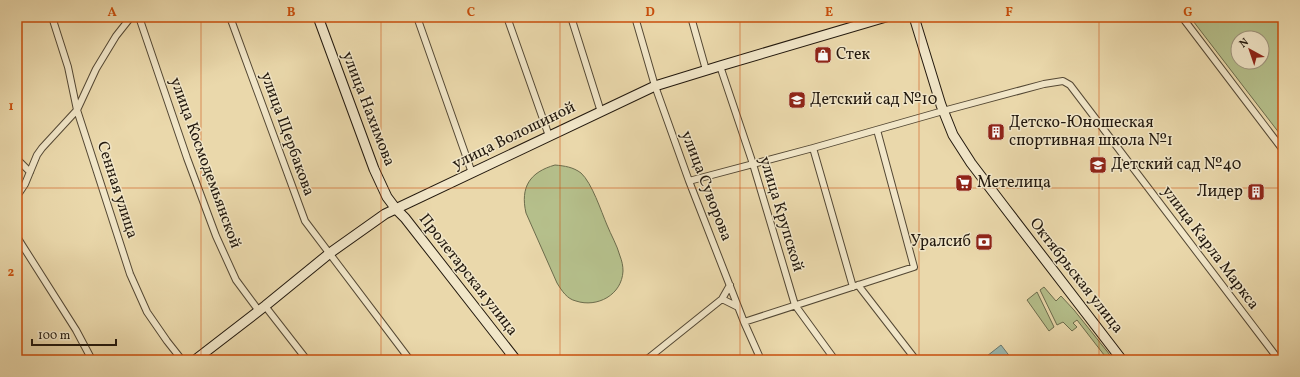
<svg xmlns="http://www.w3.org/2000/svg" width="1300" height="377" font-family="Vollkorn,serif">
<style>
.green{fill:#b5bf8b;stroke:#6c6c4c;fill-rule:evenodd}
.water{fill:#99b8b0;stroke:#69786f}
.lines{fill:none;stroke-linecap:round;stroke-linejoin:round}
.street-casing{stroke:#544834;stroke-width:8}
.secondary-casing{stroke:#22180d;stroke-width:11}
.street{stroke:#f1e6c8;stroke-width:6}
.secondary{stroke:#f1e6c8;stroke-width:9}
.grid{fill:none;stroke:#ca4f0c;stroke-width:1;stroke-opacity:0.55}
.labels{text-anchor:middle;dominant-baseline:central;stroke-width:3;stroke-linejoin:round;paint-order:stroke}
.poi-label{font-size:16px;fill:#22180d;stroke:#f1e6c8;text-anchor:start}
.street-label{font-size:16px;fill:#22180d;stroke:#f1e6c8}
.neatline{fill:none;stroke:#ca4f0c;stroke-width:1.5}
.grid-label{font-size:13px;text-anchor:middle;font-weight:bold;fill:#ca4f0c}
</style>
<rect width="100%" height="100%" fill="#ead8ab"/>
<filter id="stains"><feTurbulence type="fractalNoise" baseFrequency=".005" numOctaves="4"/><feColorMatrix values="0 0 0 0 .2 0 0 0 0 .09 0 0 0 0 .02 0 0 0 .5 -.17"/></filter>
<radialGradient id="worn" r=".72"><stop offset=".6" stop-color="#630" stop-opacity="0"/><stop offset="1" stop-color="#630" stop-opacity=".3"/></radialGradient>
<path class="green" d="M1190,17H1283V138ZM1238,38H1262V62H1238Z
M555,165C565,166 573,167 581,173C592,183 601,211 607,225C611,235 617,245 620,256C622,261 623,266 623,271C622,295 597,308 576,301C567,299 562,291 557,283L526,213C520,187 530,172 555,165Z
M1044,287L1056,301L1061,296L1074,310L1114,360H1108L1077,320L1073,323L1077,327L1072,331L1063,322L1057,325L1040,290Z
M1037,292L1054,327L1049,331L1027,300Z"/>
<path class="water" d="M1001,345L1011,358L1009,360H991L987,356Z"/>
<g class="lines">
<defs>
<path id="street" d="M52,17L68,67L77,110L130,274L147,312L167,341L182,360
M139,17L187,158L216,236L236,280L259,311
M230,17L305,221L410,360
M417,17L472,173
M507,17L549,136
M571,17L601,112
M635,17L655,86L689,181L744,322L761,360
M691,17L706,70
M1182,17L1283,150
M720,66L753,164L795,305L835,360
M813,148L853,287
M17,159L30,172
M689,181L813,148L943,111L1044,84L1063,81L1070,85L1279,360
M17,196L25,184L37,155L42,148L77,110L96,69L116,36L131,17
M17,237L76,330L92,360
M858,285L916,360
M722,299L738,307
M265,306L307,360
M744,322L914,267L877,130
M503,360L512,354
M646,360L722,299L730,285"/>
<path id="secondary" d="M318,17L374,169L387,197L396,209L405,218L516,360
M914,17L941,105L953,135L971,163L1006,209L1122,360
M195,360L265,306L330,253L385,214L655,86L720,66L886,17"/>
</defs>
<use href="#street" class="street-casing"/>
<use href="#secondary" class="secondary-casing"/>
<use href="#street" class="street"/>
<use href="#secondary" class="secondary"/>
</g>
<path class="grid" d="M201,17V360M381,17V360M560,17V360M740,17V360M919,17V360M1099,17V360M17,188H1283"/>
<defs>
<symbol id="shop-square" viewBox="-11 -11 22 22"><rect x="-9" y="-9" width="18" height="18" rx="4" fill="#8f2418" stroke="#f1e6c8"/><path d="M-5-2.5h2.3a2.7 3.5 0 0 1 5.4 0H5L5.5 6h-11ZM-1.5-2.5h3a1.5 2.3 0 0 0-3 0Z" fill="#fff"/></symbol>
<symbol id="school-square" viewBox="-11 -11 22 22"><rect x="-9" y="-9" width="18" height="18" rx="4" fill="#8f2418" stroke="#f1e6c8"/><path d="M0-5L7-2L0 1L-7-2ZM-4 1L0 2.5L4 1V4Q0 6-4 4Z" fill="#fff"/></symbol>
<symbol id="building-square" viewBox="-11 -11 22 22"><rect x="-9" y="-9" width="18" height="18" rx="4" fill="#8f2418" stroke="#f1e6c8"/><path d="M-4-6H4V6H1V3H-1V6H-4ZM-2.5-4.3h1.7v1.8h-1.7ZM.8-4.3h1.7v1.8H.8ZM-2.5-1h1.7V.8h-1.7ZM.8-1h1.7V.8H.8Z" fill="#fff"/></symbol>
<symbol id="supermarket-square" viewBox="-11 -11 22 22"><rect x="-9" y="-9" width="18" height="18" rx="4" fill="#8f2418" stroke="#f1e6c8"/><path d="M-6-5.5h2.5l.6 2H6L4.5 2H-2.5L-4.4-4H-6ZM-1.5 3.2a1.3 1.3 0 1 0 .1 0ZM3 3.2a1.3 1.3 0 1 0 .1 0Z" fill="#fff"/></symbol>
<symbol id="bank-square" viewBox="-11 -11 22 22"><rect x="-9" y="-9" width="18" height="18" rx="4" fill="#8f2418" stroke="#f1e6c8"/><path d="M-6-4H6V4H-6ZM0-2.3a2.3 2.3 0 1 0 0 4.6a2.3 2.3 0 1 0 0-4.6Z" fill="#fff"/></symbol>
</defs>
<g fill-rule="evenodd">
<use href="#shop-square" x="813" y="45" width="20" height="20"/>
<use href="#school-square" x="787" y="90" width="20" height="20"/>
<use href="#building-square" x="986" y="122" width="20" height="20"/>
<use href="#school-square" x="1088" y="155" width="20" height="20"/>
<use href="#supermarket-square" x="954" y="173" width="20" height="20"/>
<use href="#building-square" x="1246" y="182" width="20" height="20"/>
<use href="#bank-square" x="974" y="232" width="20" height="20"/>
</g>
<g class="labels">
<g class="poi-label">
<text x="836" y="55">Стек</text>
<text x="810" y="100">Детский сад №10</text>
<text x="1009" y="123">Детско-Юношеская<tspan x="1009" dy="18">спортивная школа №1</tspan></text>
<text x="1111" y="165">Детский сад №40</text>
<text x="977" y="183">Метелица</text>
<text x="1243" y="192" text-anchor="end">Лидер</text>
<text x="971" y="242" text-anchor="end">Уралсиб</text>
</g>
<g class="street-label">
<text transform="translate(368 109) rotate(69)">улица Нахимова</text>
<text transform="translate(287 134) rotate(70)">улица Щербакова</text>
<text transform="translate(514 136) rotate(-26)">улица Волошиной</text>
<text transform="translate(205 163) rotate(70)">улица Космодемьянской</text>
<text transform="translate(706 186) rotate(69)">улица Суворова</text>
<text transform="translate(117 190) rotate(72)">Сенная улица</text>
<text transform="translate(781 214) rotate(73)">улица Крупской</text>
<text transform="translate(1210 248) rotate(53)">улица Карла Маркса</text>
<text transform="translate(468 275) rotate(52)">Пролетарская улица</text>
<text transform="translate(1076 276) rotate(52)">Октябрьская улица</text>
</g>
</g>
<rect width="1300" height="377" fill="none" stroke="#ead8ab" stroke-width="44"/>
<g transform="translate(1250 50) rotate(320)"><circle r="19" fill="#f1e6c8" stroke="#9e947d"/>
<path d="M0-3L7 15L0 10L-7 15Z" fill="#8f2418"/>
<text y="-6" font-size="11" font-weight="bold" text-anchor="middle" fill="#22180d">N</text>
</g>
<path d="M32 339v6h84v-6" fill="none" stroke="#22180d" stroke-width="2"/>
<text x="38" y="339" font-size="12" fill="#22180d" stroke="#f1e6c8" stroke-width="3" paint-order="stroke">100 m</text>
<rect x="22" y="22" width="1256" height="333" class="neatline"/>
<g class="grid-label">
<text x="112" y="16">A</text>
<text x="291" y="16">B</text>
<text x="471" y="16">C</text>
<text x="650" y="16">D</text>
<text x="829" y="16">E</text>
<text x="1009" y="16">F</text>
<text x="1188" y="16">G</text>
<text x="11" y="110">1</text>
<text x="11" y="276">2</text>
</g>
<rect width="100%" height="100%" filter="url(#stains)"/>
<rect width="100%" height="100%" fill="url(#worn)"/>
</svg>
